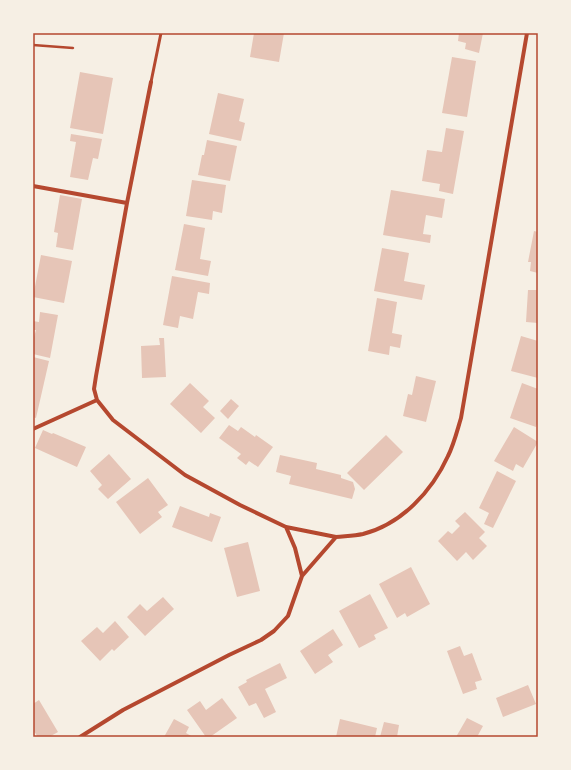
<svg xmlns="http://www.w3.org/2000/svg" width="571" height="770" font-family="'Open Sans',sans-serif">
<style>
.building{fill:#e6c5b7}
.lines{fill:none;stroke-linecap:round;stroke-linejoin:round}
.path{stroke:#b5482f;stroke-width:2.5}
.service{stroke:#b5482f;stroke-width:3}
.minor{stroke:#b5482f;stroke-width:4}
.neatline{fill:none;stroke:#b5482f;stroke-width:1.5}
</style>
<rect width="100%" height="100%" fill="#f6efe4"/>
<path class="building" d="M254,33H284L279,62L250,57Z
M459,33H483L479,53L465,49L466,43L458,41Z
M452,57L476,61L467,117L442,113Z
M80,72L113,78L103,134L70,128Z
M218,93L244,99L239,121L245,123L241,141L209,134Z
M446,128L464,131L453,194L439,191L440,184L422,181L427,150L442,152Z
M71,134L102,139L98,159L93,158L88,180L70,177L76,142L70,141Z
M207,140L237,146L230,181L198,175L202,155H204Z
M192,180L226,185L222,213L213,211L212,220L186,216Z
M391,190L445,199L442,218L426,215L423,234L431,235L430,243L383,235Z
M60,195L82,199L73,250L56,247L58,233L54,232Z
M184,224L205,228L200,259L211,261L208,276L175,270Z
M534,231L538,232V273L530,271L531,262H528Z
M382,248L409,253L404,281L425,285L422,300L374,291Z
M41,255L72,261L64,303L33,297Z
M172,276L210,283L209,294L198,292L193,319L180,316L178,328L163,325Z
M528,290H538V323L526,322Z
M377,298L397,302L392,333L402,335L400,348L390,346L389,355L368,351Z
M40,312L58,315L50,358L33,354V337H34L36,330H33V321L39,322Z
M521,336L538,341V378L511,371Z
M159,338H164L166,377L142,378L141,346L160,345Z
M33,357L49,361L36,418L33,417Z
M416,376L436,381L426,422L403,416L408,394L412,395Z
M190,383L209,401L203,407L215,418L201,433L170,404Z
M522,383L538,389V421L536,427L510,418Z
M231,399L239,406L228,419L220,411Z
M229,425L238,431L241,427L255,437L256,435L273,447L258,467L249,461L246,465L237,458L241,454L219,438Z
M514,427L538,442L523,468L516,464L513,471L494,461Z
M43,430L52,434L53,433L86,447L77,467L35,448Z
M386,435L403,452L364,490L347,473Z
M109,454L131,479L108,499L98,489L102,485L90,471Z
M280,455L317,463L316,469L341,475V478L353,482L355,489L352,499L289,484L291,476L276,472Z
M497,471L516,481L493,528L484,524L489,513L479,508Z
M148,478L168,505L158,512L162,517L140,534L116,502Z
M180,506L209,517L210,513L221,517L212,542L172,527Z
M465,512L485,532L479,538L487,546L473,560L466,552L457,561L438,541L448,531L452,534L460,526L455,521Z
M248,542L260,591L237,597L224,548Z
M411,567L430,604L407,617L405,613L397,618L379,584Z
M370,594L388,628L374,635L376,639L359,648L339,611Z
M163,597L174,609L145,636L127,617L140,604L147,611Z
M115,621L129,637L114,651L112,649L100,661L81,641L97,627L103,633Z
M333,629L343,645L328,655L333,662L315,674L300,651Z
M460,646L464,656L472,653L482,680L475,682L477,689L463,694L447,651Z
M280,663L287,678L265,689L276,712L264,718L256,703L249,706L238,687L247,682L246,680Z
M528,685L536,704L503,717L496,698Z
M222,698L237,718L210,737H206L187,710L200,701L206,710Z
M39,700L58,732L49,737H38L33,730V704Z
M467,718L483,726L477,737H456Z
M174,719L189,727L186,733L193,737H164Z
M340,719L377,728L375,737H336Z
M384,722L399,725L397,737H380Z"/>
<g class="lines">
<path class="path" d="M33,45L73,48"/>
<path class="service" d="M151,82L161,33"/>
<path class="minor" d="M33,186L127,203
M33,429L97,400
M286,527L336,537
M302,576L336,537C345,536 354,536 363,534C402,524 432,491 448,456C454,444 457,431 461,418L527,33
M80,737L123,710L229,655L261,640L274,631L288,616L302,576L295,548L286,527L240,505L185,475L113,420L97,400L94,389L96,376L127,203L151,82"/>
</g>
<rect width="571" height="770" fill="none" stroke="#f6efe4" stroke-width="68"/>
<rect x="34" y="34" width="503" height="702" class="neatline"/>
</svg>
